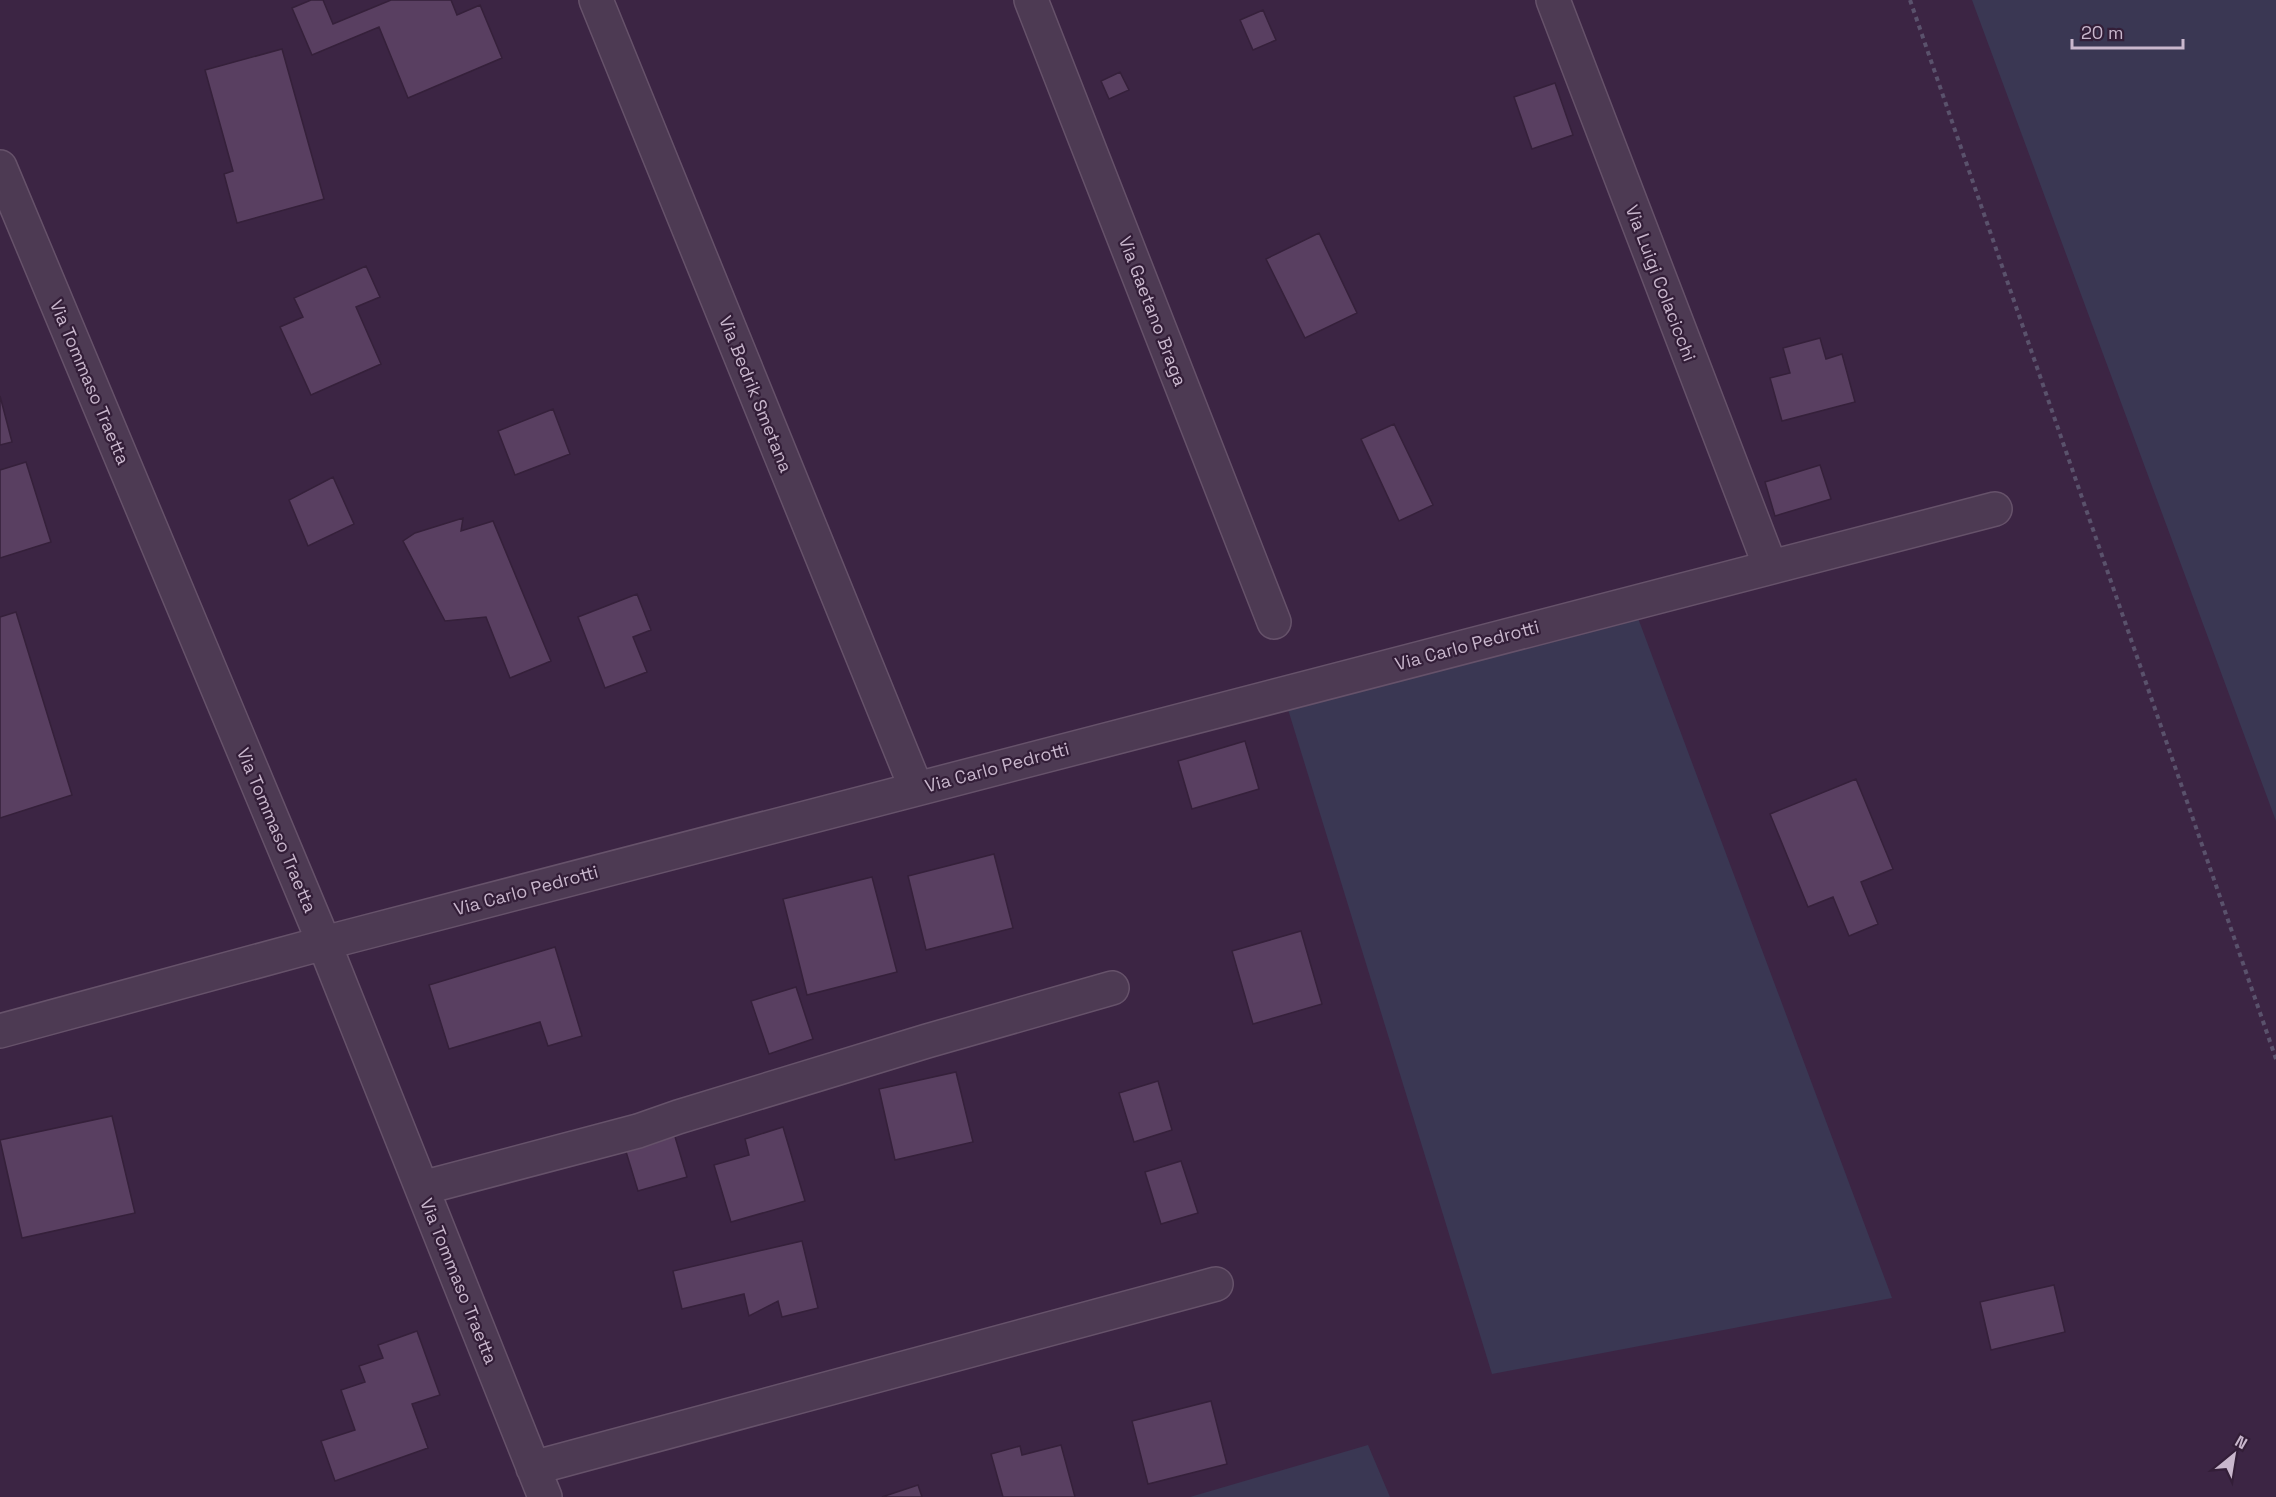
<svg xmlns="http://www.w3.org/2000/svg" width="2276" height="1497" font-family="'Space Grotesk',sans-serif">
<style>
.green{fill:#3a3753}
.building{fill:#593f61;stroke:#35203a;stroke-width:1.5}
.lines{fill:none;stroke-linecap:round;stroke-linejoin:round}
.minor-casing{stroke:#66526a;stroke-width:36}
.path{stroke:#5a526c;stroke-width:4;stroke-dasharray:4.5 4.5;stroke-linecap:butt}
.minor{stroke:#4d3a53;stroke-width:33}
.labels{text-anchor:middle;dominant-baseline:central;stroke-width:4.5;stroke-linejoin:round;paint-order:stroke}
.street-label{font-size:18px;fill:#c9b7cd;stroke:#331e38}
</style>
<rect width="100%" height="100%" fill="#3c2544"/>
<path class="green" d="M1972,0H2276V821Z
M1632,602L1892,1298L1492,1374L1283,693Z
M1368,1445L1390,1497H1190Z"/>
<path class="building" d="M311,0H323L333,24L391,0H451L457,15L480,5L502,58L408,98L379,27L312,55L292,8Z
M1263,10L1276,40L1253,50L1240,20Z
M282,49L324,199L237,223L224,174L233,171L205,70Z
M1120,72L1129,90L1109,99L1101,81Z
M1555,83L1573,135L1532,149L1514,97Z
M1319,233L1357,313L1305,338L1266,259Z
M366,266L380,297L356,307L381,364L311,395L280,327L303,317L294,298Z
M1820,338L1826,359L1842,354L1855,402L1782,421L1770,378L1790,373L1783,348Z
M0,396L12,442L0,445Z
M553,409L570,454L515,475L498,431Z
M1394,424L1433,505L1399,521L1361,439Z
M26,462L51,542L0,558V470Z
M1820,465L1831,499L1775,516L1765,482Z
M333,477L354,524L308,546L289,500Z
M463,518L461,531L493,521L551,661L510,678L486,617L445,621L403,541L415,533Z
M637,594L651,630L633,637L647,672L605,688L578,617Z
M16,612L72,795L0,818V617Z
M1245,741L1259,789L1192,809L1178,761Z
M1856,779L1893,869L1861,882L1878,924L1849,936L1833,897L1808,907L1770,814Z
M994,854L1013,928L926,950L908,876Z
M872,877L897,972L807,995L783,899Z
M1301,931L1322,1004L1253,1024L1232,951Z
M555,947L582,1036L548,1046L540,1022L449,1049L429,985Z
M796,987L813,1039L769,1054L751,1001Z
M956,1072L973,1142L895,1160L879,1089Z
M1158,1081L1172,1130L1134,1142L1119,1093Z
M112,1116L135,1213L22,1238L0,1140Z
M783,1127L805,1201L731,1222L714,1165L749,1155L745,1139Z
M673,1130L687,1177L638,1191L624,1145Z
M1181,1161L1198,1213L1161,1224L1145,1172Z
M802,1241L818,1308L782,1317L778,1301L749,1316L744,1294L682,1309L673,1271Z
M2054,1285L2065,1332L1991,1350L1980,1302Z
M417,1331L440,1395L412,1404L428,1448L335,1481L321,1441L355,1430L341,1390L365,1382L359,1366L383,1358L378,1345Z
M1211,1401L1227,1464L1148,1484L1132,1421Z
M1061,1445L1075,1497H1003L991,1454L1020,1446L1022,1455Z
M918,1485L922,1497H882Z"/>
<g class="lines">
<defs>
<path id="minor" d="M596,0L916,788
M1031,0L1274,622
M1553,0L1770,566
M0,167L324,943L545,1497
M0,1031L324,943L1995,509
M422,1188L638,1131L678,1117L927,1041L1112,988
M533,1468L1216,1284"/>
</defs>
<use href="#minor" class="minor-casing"/>
<path class="path" d="M1910,0L2276,1059"/>
<use href="#minor" class="minor"/>
</g>
<g class="labels">
<g class="street-label">
<text transform="translate(1661 283) rotate(69)">Via Luigi Colacicchi</text>
<text transform="translate(1153 311) rotate(69)">Via Gaetano Braga</text>
<text transform="translate(90 382) rotate(67)">Via Tommaso Traetta</text>
<text transform="translate(756 394) rotate(68)">Via Bedrik Smetana</text>
<text transform="translate(1467 645) rotate(-15)">Via Carlo Pedrotti</text>
<text transform="translate(997 767) rotate(-15)">Via Carlo Pedrotti</text>
<text transform="translate(277 830) rotate(67)">Via Tommaso Traetta</text>
<text transform="translate(526 890) rotate(-15)">Via Carlo Pedrotti</text>
<text transform="translate(459 1281) rotate(68)">Via Tommaso Traetta</text>
</g>
</g>
<g transform="translate(2234 1455) rotate(30)" stroke="#331e38" stroke-width="4.5" paint-order="stroke">
<path d="M0-4.5L10 22L0 15L-10 22Z" fill="#c9b7cd"/>
<text y="-9" font-size="16" font-weight="bold" text-anchor="middle" fill="#c9b7cd">N</text>
</g>
<path d="M2072 39v9h111v-9" fill="none" stroke="#c9b7cd" stroke-width="3"/>
<text x="2081" y="39" font-size="18" fill="#c9b7cd" stroke="#331e38" stroke-width="4.5" paint-order="stroke">20 m</text>
</svg>
